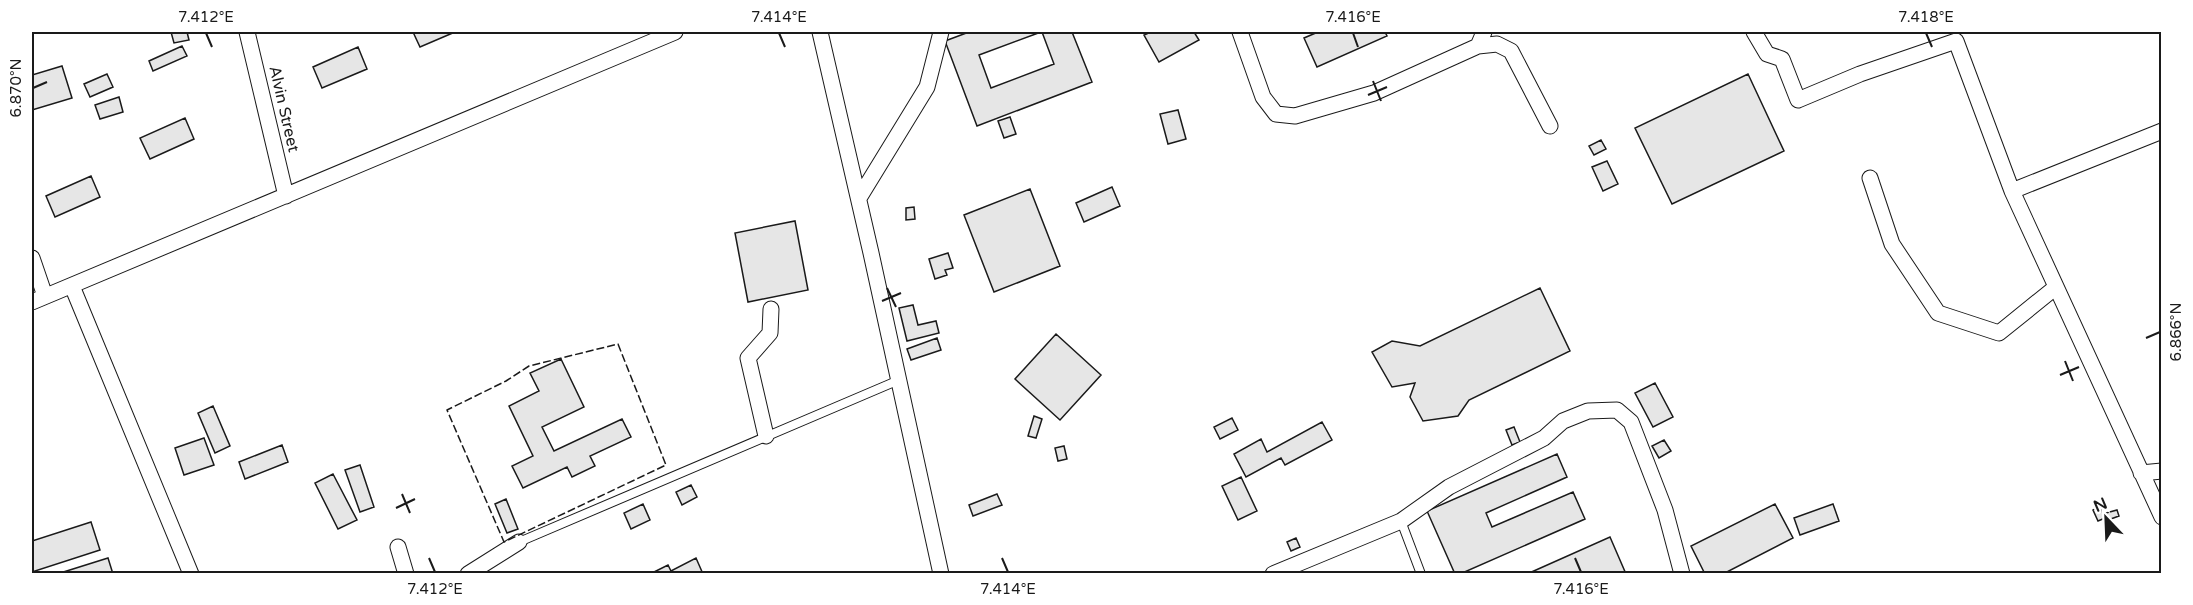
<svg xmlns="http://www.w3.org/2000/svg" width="2193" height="605" font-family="'Varela Round',sans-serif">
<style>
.building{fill:#e6e6e6;stroke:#1a1a1a;stroke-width:1.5}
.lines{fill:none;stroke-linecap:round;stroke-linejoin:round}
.service-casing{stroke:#1a1a1a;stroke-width:10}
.minor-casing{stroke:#1a1a1a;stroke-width:17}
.service{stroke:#fff;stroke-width:8}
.minor{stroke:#fff;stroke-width:15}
.fence{stroke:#1a1a1a;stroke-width:1.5;stroke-dasharray:8 3;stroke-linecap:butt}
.ticks{fill:none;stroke:#1a1a1a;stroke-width:2}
.labels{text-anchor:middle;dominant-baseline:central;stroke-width:4.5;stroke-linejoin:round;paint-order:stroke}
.street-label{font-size:16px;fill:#1a1a1a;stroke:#fff}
.neatline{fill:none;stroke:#1a1a1a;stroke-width:2}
.ticks-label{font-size:15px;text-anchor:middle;fill:#1a1a1a}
</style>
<rect width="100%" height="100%" fill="#fff"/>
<path class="building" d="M171,32H187L189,40L174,43Z
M413,32H455L420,47Z
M969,32H1041L979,55L991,88L1054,64L1042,32H1072L1092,82L977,126L945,41Z
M1151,32H1194L1199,40L1159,62L1144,35Z
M1318,32H1385L1387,36L1317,67L1304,38Z
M182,46L187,56L153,71L149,61Z
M358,47L367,69L322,88L313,67Z
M62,66L72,98L32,110V75Z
M107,74L113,87L90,97L84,84Z
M1748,74L1784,151L1672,204L1635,128Z
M119,97L123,112L100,119L95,105Z
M1178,110L1186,139L1168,144L1160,114Z
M1010,117L1016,134L1004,138L998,121Z
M185,118L194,139L150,159L140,138Z
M1601,140L1606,149L1594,155L1589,146Z
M1607,161L1618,184L1603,191L1592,167Z
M91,176L100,197L55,217L46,196Z
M1112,187L1120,206L1084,222L1076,203Z
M1030,189L1060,266L994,292L964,215Z
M914,207L915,219L906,220V208Z
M795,221L808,290L748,302L735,233Z
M948,253L953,268L945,270L947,275L935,279L929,259Z
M1540,288L1570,351L1469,400L1458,416L1423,421L1410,397L1415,383L1392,387L1372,352L1392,341L1420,346Z
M913,305L918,325L936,321L939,333L907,341L899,308Z
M1056,334L1101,375L1060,420L1015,379Z
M937,338L941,350L911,360L907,349Z
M561,359L584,407L542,427L554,451L622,419L631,437L590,456L595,466L572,477L567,467L523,488L512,466L533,456L509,406L539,391L530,373Z
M1655,383L1673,417L1653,427L1635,393Z
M213,406L230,446L215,453L198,413Z
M1034,416L1042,419L1036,438L1028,436Z
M1232,418L1238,430L1220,439L1214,427Z
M1322,422L1332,440L1285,465L1281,458L1246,477L1234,454L1261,439L1267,452Z
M1514,427L1520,442L1512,445L1506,430Z
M204,438L214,465L184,475L175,448Z
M1664,440L1671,451L1659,458L1652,446Z
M282,445L288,462L245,479L239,462Z
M1064,446L1067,459L1058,461L1055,448Z
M1557,454L1567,477L1486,513L1492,527L1573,492L1585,519L1460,574H1455L1427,511Z
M360,465L374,507L360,512L345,470Z
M333,474L357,520L338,529L315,483Z
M1241,477L1257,511L1238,520L1222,486Z
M691,485L697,497L682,505L676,492Z
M997,494L1002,505L973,516L969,505Z
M506,499L518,529L507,533L495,504Z
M643,504L650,520L631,529L624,513Z
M1775,504L1793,538L1723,574H1705L1691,546Z
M1833,504L1839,521L1800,535L1794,518Z
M2100,506L2105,518L2098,521L2093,510Z
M2117,510L2119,516L2108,520L2106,513Z
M91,522L100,550L32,572V541Z
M1610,537L1626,574H1527Z
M1296,538L1300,547L1291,551L1287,542Z
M108,558L113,574H57Z
M696,558L703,574H650L668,565L671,571Z"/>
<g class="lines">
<defs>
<path id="service" d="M1401,521L1421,574
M519,542L899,380"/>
<path id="minor" d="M247,32L286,196
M820,32L871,253L941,574
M1240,32L1263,97L1276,114L1295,116L1374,93L1478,46L1497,44L1511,51L1550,126
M1754,32L1767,54L1782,59L1798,100L1860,74L1956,41L2012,191
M1478,46L1484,32
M2162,131L2012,191L2162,517
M1870,178L1892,244L1938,313L1999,333L2056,287
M859,198L927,87L941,32
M32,258L45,296
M72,286L191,574
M32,302L675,32
M766,436L748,358L770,333L771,309
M2141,473L2162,471
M398,547L406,574
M468,574L519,542
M1273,574L1401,521L1449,487L1544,438L1563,421L1588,411L1617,410L1631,422L1665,510L1682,574"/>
</defs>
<use href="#service" class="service-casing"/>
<use href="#minor" class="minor-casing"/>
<use href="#service" class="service"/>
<use href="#minor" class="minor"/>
<path class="fence" d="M618,344L666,465L504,542L447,410L506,381L529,366Z"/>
</g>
<path class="ticks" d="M206,33L212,47M779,33L785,47M1353,33L1358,47M1926,33L1932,47M1373,81L1381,101M33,88L47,82M1368,95L1387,87M887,288L896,307M882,301L901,293M2146,338L2160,332M2065,361L2073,381M2060,375L2079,367M402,494L410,513M396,508L415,499M429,558L435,572M1002,558L1008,572M1575,558L1581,572"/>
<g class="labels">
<g class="street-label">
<text transform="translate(284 109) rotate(77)">Alvin Street</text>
</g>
</g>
<rect width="2193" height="605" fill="none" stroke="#ffffff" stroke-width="66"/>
<g transform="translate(2106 518) rotate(337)" stroke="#ffffff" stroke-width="4.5" paint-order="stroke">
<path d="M0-4.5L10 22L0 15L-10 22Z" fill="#1a1a1a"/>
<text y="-9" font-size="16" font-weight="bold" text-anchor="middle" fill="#1a1a1a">N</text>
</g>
<rect x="33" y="33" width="2127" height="539" class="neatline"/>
<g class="ticks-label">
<text x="206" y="22">7.412°E</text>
<text x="779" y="22">7.414°E</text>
<text x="1353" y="22">7.416°E</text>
<text x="1926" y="22">7.418°E</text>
<text transform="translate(16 88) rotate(-90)" y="5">6.870°N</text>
<text transform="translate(2176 332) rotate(-90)" y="5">6.866°N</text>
<text x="435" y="594">7.412°E</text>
<text x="1008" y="594">7.414°E</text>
<text x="1581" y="594">7.416°E</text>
</g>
</svg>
